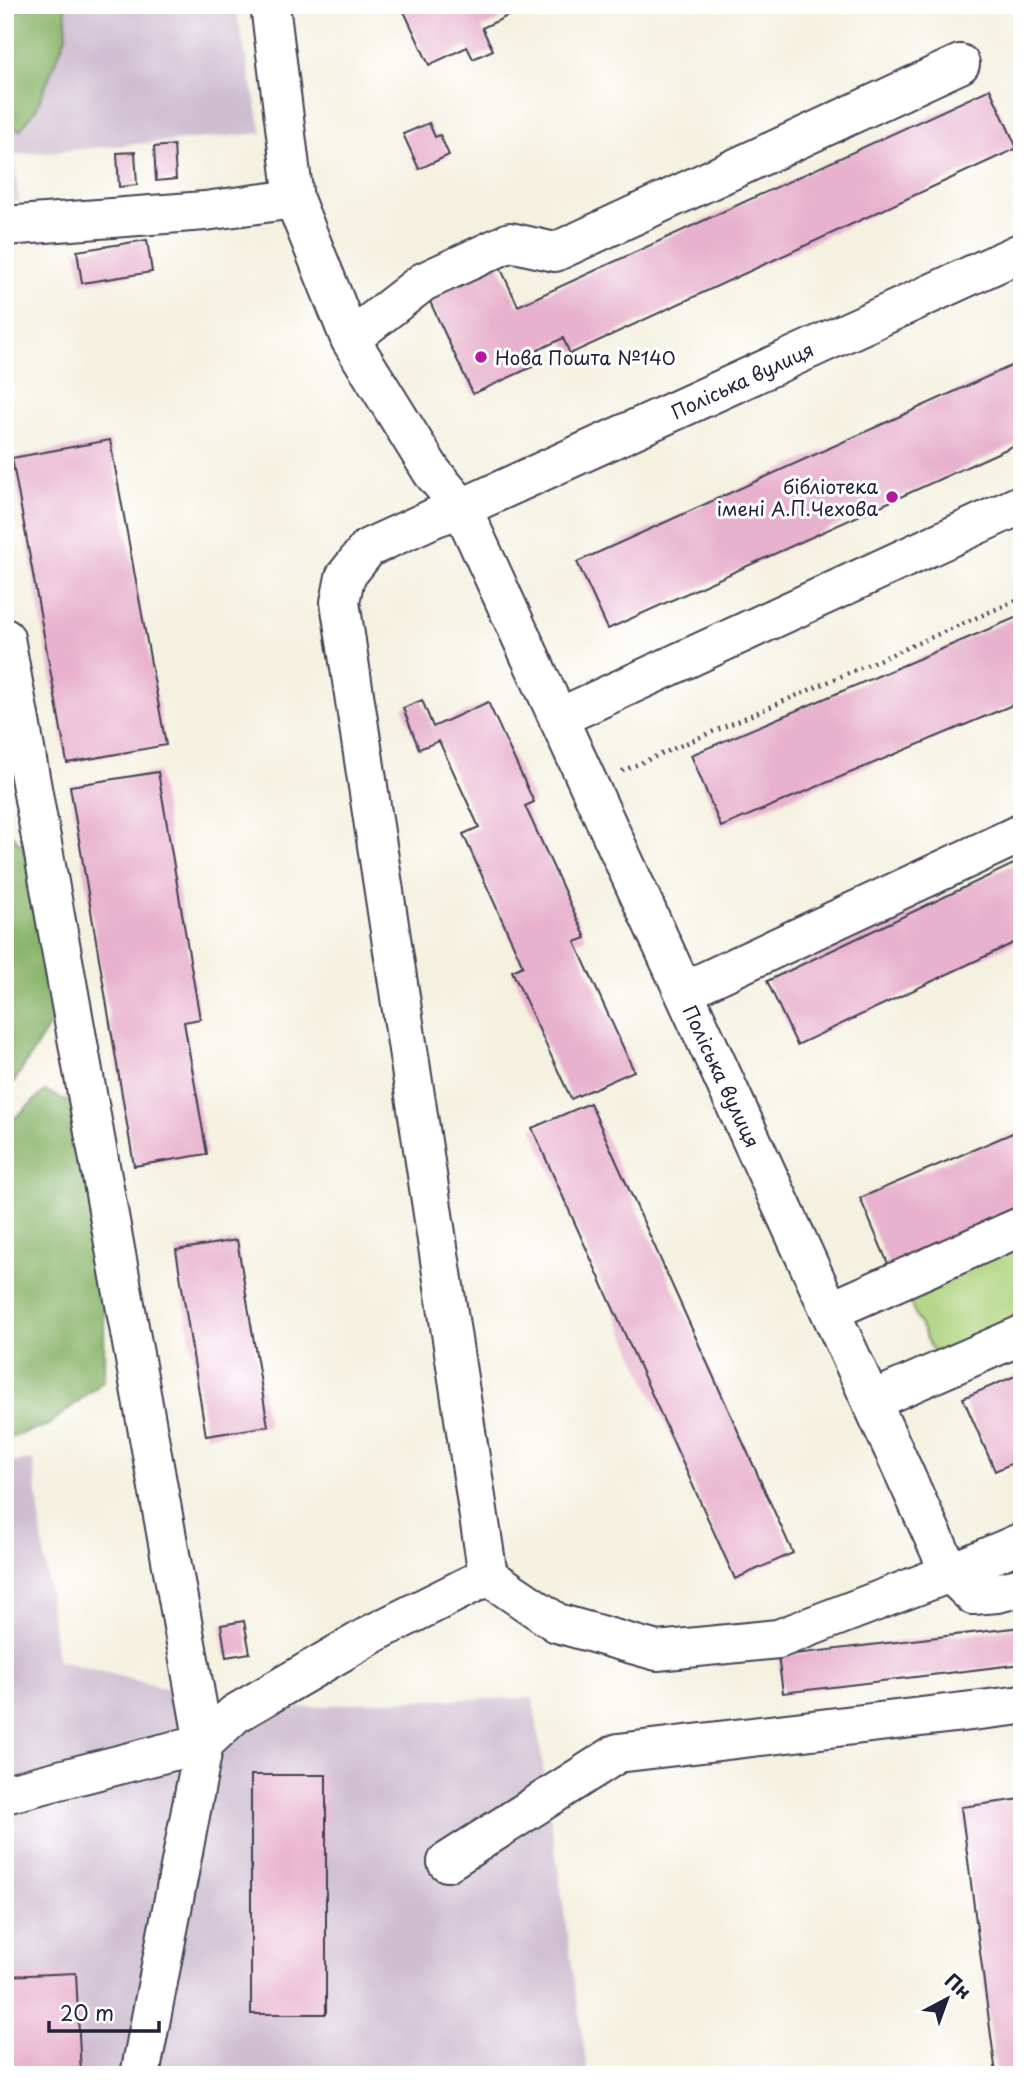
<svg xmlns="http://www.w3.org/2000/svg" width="1027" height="2080" font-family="'Playpen Sans',sans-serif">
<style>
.industrial{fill:#cfbdd0}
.green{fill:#aed37d;stroke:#687a5c;stroke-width:2}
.forest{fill:#8ab56c;stroke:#566c54;stroke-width:2}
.building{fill:#e8b2ce}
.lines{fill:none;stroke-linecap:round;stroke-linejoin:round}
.minor-casing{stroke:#424154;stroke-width:42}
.path{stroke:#424154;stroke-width:4.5;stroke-dasharray:2 5;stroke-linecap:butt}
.minor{stroke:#fff;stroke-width:38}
.poi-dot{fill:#b5179e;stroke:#fff;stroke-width:2.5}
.labels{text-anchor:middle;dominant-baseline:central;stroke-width:6;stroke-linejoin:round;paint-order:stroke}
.poi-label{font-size:19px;fill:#22223b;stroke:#fff;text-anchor:start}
.street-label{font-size:19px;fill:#22223b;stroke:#fff}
</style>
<rect width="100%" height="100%" fill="#fff"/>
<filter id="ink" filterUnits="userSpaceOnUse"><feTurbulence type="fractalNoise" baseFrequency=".0143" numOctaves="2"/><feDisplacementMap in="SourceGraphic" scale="14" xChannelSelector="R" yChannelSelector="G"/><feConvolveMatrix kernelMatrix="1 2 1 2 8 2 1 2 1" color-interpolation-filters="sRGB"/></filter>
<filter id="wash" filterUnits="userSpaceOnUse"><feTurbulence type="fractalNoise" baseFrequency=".00686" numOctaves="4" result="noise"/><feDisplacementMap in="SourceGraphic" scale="28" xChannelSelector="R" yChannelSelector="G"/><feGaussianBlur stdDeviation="1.57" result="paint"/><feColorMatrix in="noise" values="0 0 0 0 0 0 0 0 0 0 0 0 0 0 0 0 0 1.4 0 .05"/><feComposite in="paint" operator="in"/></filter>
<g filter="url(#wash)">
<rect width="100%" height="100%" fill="#f4f1e0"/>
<path class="industrial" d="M5,5H235L262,133L14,155L19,202H5Z
M33,1460L57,1660L256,1712L380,1701L533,1698L588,2075H5V1463Z"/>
<path class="green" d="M1022,1234V1313L934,1354L903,1288Z"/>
<path class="forest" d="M5,5H65L67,34L36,109L20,130L5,126Z
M5,826L60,893L63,1004L14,1082L5,1080Z
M45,1091L105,1118L104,1381L48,1425L5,1439V1117L15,1118Z"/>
<g id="blocks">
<path class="building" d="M401,5H531L482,28L493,50L473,59L467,47L429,65Z
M990,89L1017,148L570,354L563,338L538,350L543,362L473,394L425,291L496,258L518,306Z
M429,123L435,137L440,135L449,155L419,169L403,134Z
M174,145L176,179L156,181L154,147Z
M135,152L137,185L119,187L117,153Z
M147,240L152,272L82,283L77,251Z
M1022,361V442L608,629L577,562Z
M110,440L166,745L67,763L12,458Z
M1022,615V701L721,827L691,755Z
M422,700L433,727L488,702L534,802L525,806L586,938L575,942L634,1071L571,1099L512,971L523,966L463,834L479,827L439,741L419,749L403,708Z
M158,772L200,1019L184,1022L207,1154L134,1166L70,786Z
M1022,860V939L797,1045L767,981Z
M590,1103L793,1553L735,1579L532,1128Z
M1022,1129V1209L889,1266L860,1198Z
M237,1240L268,1426L206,1436L176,1250Z
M1022,1373V1459L995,1471L963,1398Z
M244,1621L250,1653L226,1657L221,1625Z
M1022,1627V1664L783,1693L778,1656Z
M251,1775H326V2014H251Z
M1022,1799V2071L996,2074L961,1807Z
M76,1973L81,2075H5V1976Z"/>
</g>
</g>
<g filter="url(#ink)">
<use href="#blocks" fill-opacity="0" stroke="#424154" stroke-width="2"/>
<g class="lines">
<defs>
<path id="minor" d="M270,5L294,199L350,339L432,472L462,508L950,1573L973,1595L997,1593L1022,1587
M5,226L205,211L294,199
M350,339L423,282L510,242L555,252L960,64
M5,638L204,1743L140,2075
M558,718L1020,505
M684,991L1022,833
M830,1311L1022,1226
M871,1401L1022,1335
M488,1576L340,602L345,577L368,548L436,517L462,508L1022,252
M5,1794L204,1743L235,1714L374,1633L488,1576L557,1623L657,1651L778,1639L950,1573L1022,1542
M447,1862L618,1753L1022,1705"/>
</defs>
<use href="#minor" class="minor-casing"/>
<path class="path" d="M622,771L1022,598"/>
<use href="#minor" class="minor"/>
</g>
</g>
<g class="poi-dot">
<circle cx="481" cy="357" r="7"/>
<circle cx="892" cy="497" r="7"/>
</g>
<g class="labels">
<g class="poi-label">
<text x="495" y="357">Нова Пошта №140</text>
<text x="878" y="486" text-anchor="end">бібліотека<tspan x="878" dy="22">імені А.П.Чехова</tspan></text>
</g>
<g class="street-label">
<text transform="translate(742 380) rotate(-25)">Поліська вулиця</text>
<text transform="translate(722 1076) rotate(65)">Поліська вулиця</text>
</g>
</g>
<rect width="1027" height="2080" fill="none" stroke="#fff" stroke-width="28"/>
<g transform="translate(947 1999) rotate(41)" stroke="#ffffff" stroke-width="5" paint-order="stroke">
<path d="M0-5L12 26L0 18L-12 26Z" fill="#22223b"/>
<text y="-10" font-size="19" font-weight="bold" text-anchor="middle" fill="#22223b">Пн</text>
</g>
<path d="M49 2021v10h110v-10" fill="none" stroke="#22223b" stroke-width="3.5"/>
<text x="60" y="2021" font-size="21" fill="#22223b" stroke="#ffffff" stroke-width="5" paint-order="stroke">20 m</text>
</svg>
